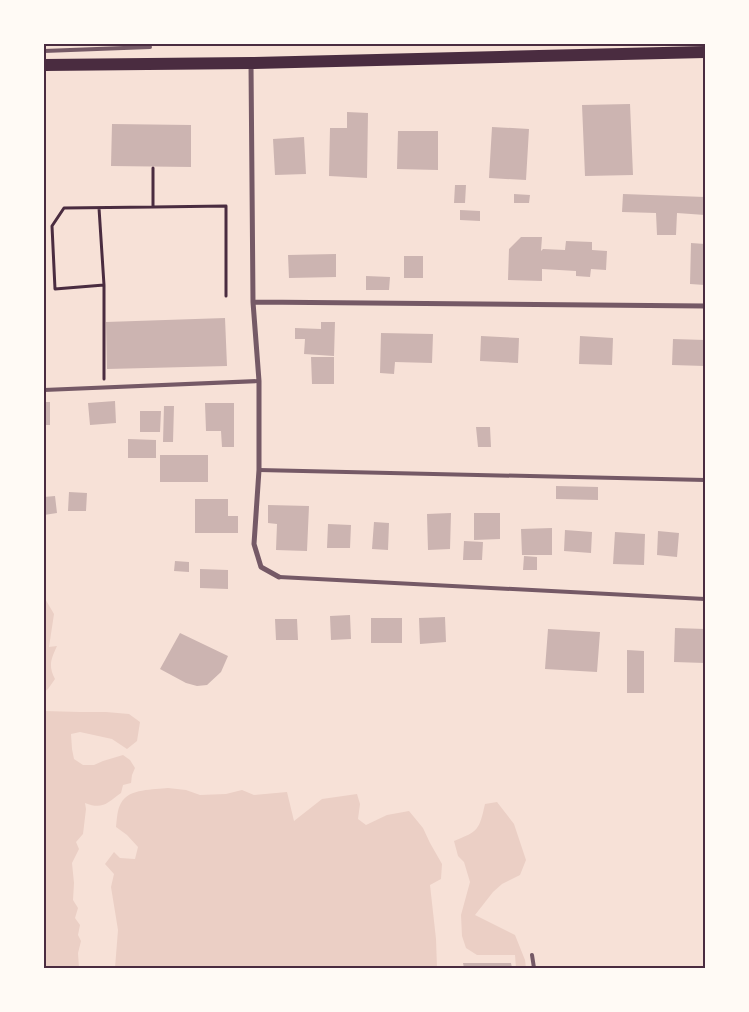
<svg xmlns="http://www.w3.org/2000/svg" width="749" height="1012" font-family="'Work Sans',sans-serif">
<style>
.green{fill:#ebcfc5}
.building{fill:#ccb4b1}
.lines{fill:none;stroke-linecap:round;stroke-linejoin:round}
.path{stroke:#4a2c40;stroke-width:3}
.service{stroke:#755966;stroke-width:4}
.minor{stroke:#755966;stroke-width:5}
.primary{stroke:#4a2c40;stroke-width:12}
.neatline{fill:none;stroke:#4a2c40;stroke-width:2}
</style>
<rect width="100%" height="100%" fill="#f7e1d7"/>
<path class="green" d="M44,597L54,614L49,647L57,646C51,659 48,666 55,679L48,689L44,692Z
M44,711L80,712H106L129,714L140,722L137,741L127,749L112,739L80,732L71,734L72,749L74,759L83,765H94L103,761L123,755L130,760L135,768L132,775L131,783L123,785L121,793C107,803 103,810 85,803L86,809L83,834L76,842L79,849L72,863L74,883L73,900L78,908L75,918L80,925L78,935L81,941L78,953L79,968H44Z
M168,788L186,790L200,795L226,794L242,790L254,795L287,792L294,821L322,799L357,794L360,804L358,819L366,825L387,815L409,811L423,828L430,843L442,864L441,879L430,885L436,939L437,968H115L118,930L111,887L114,874L105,864L114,852L120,858L135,859L138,847L127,835L116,827C117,819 117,810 121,803C129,788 154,790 168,788Z
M497,802L514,824L526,860L520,875L502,884L493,892L475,915L515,935L525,960L526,968H516L515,955H477L466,948L462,936L461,915L470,882L464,862L458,856L454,841C479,831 479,830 485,804Z"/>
<path class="building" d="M630,104L633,175L585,176L582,105Z
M347,112L368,113L367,178L329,176L330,128H347Z
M112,124L191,125V167L111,166Z
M492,127L529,129L526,180L489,178Z
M398,131H438V170L397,169Z
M304,137L306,174L275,175L273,139Z
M455,185H466L465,203H454Z
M514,194L530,195L529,203H514Z
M623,194L705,197V215L677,213L676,235H657L656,213L622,212Z
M460,210L480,211V221L460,220Z
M521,237H542L541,251L543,249L565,250L566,241L592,242V250L607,251L606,270L591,269L590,277L576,276V271L542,269V281L508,280L509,249Z
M691,243L705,244V285L690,284Z
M336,254V277L289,278L288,255Z
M404,256H423V278H404Z
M366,276L390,277L389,290H366Z
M225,318L227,366L107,369L106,322Z
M321,322H335L334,356L304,354L305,339H295V328L321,329Z
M381,333L433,334L432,363L395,362L394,374L380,373Z
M481,336L519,338L518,363L480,361Z
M580,336L613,338L612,365L579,364Z
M673,339L705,340V366L672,365Z
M311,357H334V384H312Z
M115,401L116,423L90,425L88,403Z
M44,402H50V425H44Z
M205,403H234V447H222L221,431H206Z
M164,406H174L173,442H163Z
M140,411H161L160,432H140Z
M476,427H490L491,447H478Z
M128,439L156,440V458H128Z
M160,455H208V482H160Z
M556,486L598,487V500L556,499Z
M69,492L87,493L86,511H68Z
M55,496L57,513L44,515V497Z
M195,499H228V516H238V533H195Z
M268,505L309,506L307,551L276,550L277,524L268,523Z
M451,513L450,549L428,550L427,514Z
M474,513H500V539L474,540Z
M374,522L389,523L388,550L372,549Z
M328,524L351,525L350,548H327Z
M552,528V555H522L521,529Z
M565,530L592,532L591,553L564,551Z
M658,531L679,533L677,557L657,555Z
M615,532L645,534L644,565L613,564Z
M464,541L483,542L482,560H463Z
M524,556L537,557V570H523Z
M175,561L189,562V572L174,571Z
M200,569L228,570V589L200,588Z
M350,615L351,639L331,640L330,616Z
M445,617L446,642L420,644L419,618Z
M371,618H402V643H371Z
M275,619H297L298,640H276Z
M675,628L705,629V663L674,662Z
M548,629L600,632L597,672L545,669Z
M180,633L228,656L221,672L207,685L197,686L186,683L160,669Z
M627,650L644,651V693H627Z
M463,963H511L512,968H464Z"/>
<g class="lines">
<path class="path" d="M153,168V207L226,206V296
M99,208L104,285V379
M104,285L55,289L52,226L64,208L153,207"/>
<path class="service" d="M44,51L150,47
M44,390L259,381
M259,470L705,480
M279,577L705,599
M532,955L534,968"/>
<path class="minor" d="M251,64L253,302L259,381V470L254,544L261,567L279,577
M253,302L705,306"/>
<path class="primary" d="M44,65L251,63L705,52"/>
</g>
<rect width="749" height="1012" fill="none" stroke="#fffaf5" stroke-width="90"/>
<rect x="45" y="45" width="659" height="922" class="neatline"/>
</svg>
